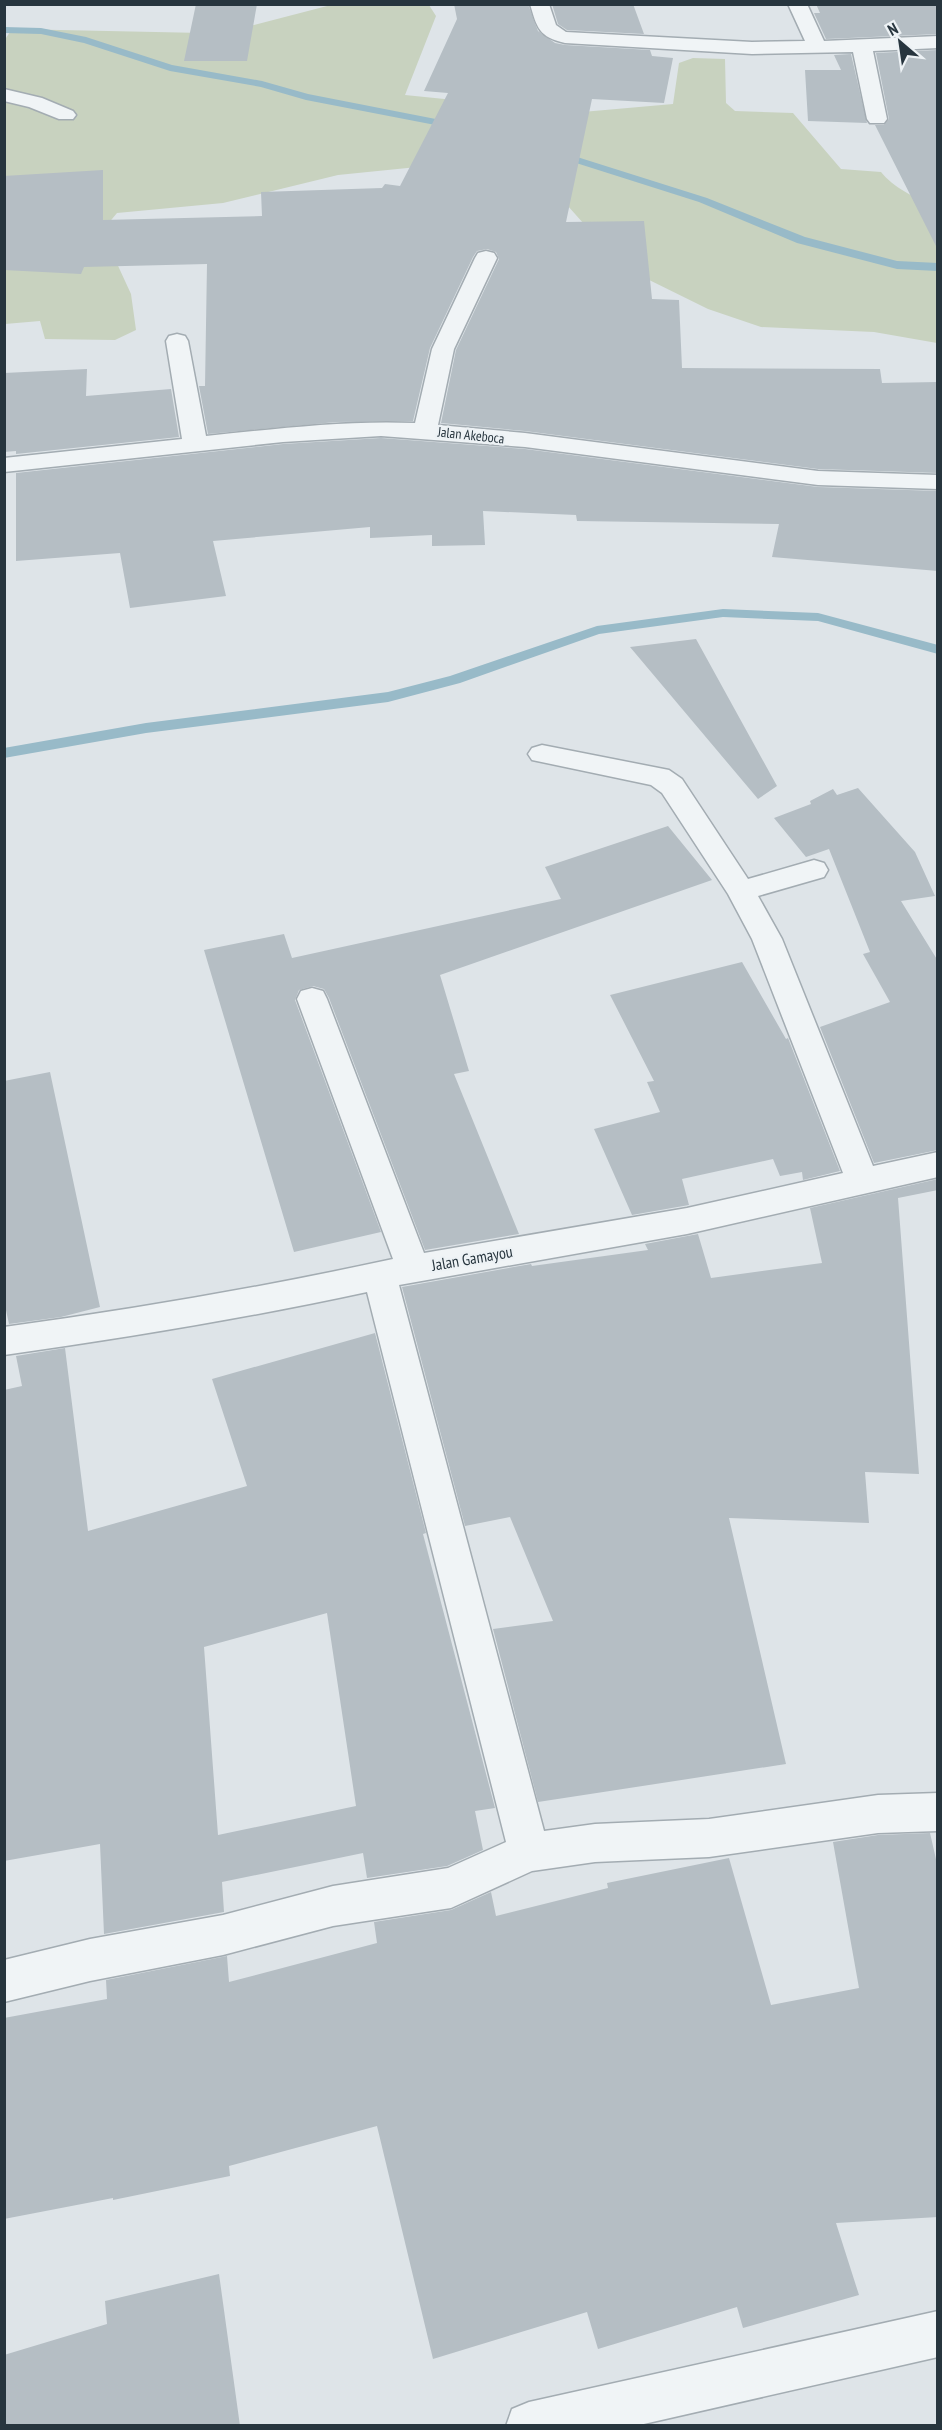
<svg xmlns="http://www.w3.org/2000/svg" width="942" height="2430" font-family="'PT Sans Narrow',sans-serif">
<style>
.green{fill:#c8d2bf}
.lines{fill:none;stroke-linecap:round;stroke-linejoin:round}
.stream{fill:#98bac8;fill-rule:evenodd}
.building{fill:#b5bec4;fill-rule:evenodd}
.minor-casing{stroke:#a3acb2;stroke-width:3}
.minor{fill:#f0f4f6;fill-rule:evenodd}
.labels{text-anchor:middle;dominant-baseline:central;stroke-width:4.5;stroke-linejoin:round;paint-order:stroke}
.far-street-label{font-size:14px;fill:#27353e;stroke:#edf2f5}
.street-label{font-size:16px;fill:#27353e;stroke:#edf2f5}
</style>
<rect width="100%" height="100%" fill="#dee4e8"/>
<path class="green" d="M331,5H429L436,16L405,95L474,102L537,116L673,104L679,63L693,58L725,59L726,103L735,111L793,113L841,169L881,172C892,186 919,203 937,202V343L874,332L761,327L708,309L635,273L601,243L567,205L457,163L338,175L223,203L117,213L102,231L131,294L136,330L115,340L45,339L40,321L5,324L4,41L12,29L203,33L254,25Z"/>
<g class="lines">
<path class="stream" d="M4,27L41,28L86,37L172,65L262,81L308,94L456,123L462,126L456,129L306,100L261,87L170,71L84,43L41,34L4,33Z
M555,150L707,198L805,237L897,261L938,263V271L897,269L797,243L699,202L551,155V151Z
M723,609L818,613L938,645V654L818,621L723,617L599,634L460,683L388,702L146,733L4,758V748L146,723L388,692L450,676L597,626Z"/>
</g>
<path class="building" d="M196,4H257L247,61H184Z
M454,4H528L538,31L555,43L565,45L650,50L652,56L673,58L664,103L592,99L566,222L644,221L652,299L679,300L682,368L880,369L882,383L938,382V473L818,469L525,431L441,423L456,350L499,259L496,252L487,249L477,251L473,257L430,348L413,421L336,422L208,434L199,386H205L207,264L84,267L81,274L4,270V176L103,170V220L262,216L261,192L382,188L385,184L400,186L448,93L424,91L457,19Z
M552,4H633L644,34L567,30L558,24Z
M816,4H938V34L826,39L814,13H820Z
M938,50V250L875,125H884L889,119L876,53Z
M851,54L867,123L808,121L805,70H841L834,55Z
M87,369L86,396L171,389L179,437L16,454V451L4,452V373Z
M381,438L525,449L818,487L938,491V571L772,557L779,524L577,521L576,515L483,511L485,545L432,546V535L370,538V527L213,541L226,596L130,608L120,553L16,561V473L283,444Z
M696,639L777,786L758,799L630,647Z
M858,788L915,852L935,896L901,901L938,961V1150L874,1163L820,1027L890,1002L863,954L870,952L829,849L806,857L774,818L811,804L810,801L833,789L837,795Z
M668,826L712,880L440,975L469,1071L454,1074L519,1234L425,1250L329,998L324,989L313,986L299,990L295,1000L381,1232L294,1252L204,950L284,934L292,958L561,899L545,867Z
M742,962L786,1039L788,1038L840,1171L803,1180L802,1172L780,1176L773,1159L682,1179L689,1205L632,1215L594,1129L660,1112L647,1082L654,1081L610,995Z
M50,1072L100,1307L61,1317L9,1324L4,1301V1081Z
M938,1179V1190L898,1198L919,1474L865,1472L869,1523L729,1518L786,1764L538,1802L493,1629L553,1621L510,1517L465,1526L402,1287L531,1264L532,1266L648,1250L645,1244L698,1234L711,1278L822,1263L810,1208Z
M375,1333L426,1533L423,1534L495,1808L475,1811L483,1850L447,1866L367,1878L363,1853L222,1882L224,1912L104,1934L100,1844L4,1861V1390L22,1386L16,1356L65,1348L88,1531L247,1486L212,1379ZM327,1613L356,1806L218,1835L204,1647Z
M930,1833L938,1868V2217L836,2223L859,2295L743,2328L737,2307L598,2349L587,2312L433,2359L377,2126L229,2166L230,2176L113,2200V2198L4,2219V2018L107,1999L106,1980L227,1956L229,1982L377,1943L374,1922L451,1910L491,1892L496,1916L608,1888L607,1883L729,1858L771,2005L859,1988L833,1842L878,1835Z
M219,2274L240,2426H4V2355L107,2324L105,2301Z"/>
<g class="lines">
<defs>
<path id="minor" d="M530,4H549L556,25L566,32L752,42L805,41L788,4H807L824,41L938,36V48L873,51L887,119L884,123H870L867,119L853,52L752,54L565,43C539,37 537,28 530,4Z
M4,89L42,98L73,111L76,115L73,119H59L29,107L4,101Z
M486,251L494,253L497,258L454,349L438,425L525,433L818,471L938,475V489L818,485L525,447L381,436L283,442L4,472V458L182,439L166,341L169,336L177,334L185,336L188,341L206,436C275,429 345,420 415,423L432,349L475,258L478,253Z
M542,745L669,770L682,779L748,879L814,860L824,863L828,870L824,877L758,896L782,939L873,1166L938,1152V1177L687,1234L399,1285L544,1831L595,1824L709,1819L878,1795L938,1793V1831L878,1833L709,1857L595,1862L532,1871L451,1908L333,1926L223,1955L90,1981L4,2002V1960L90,1939L223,1915L333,1886L448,1868L506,1842L367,1292C247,1318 126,1338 4,1355V1327C135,1309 264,1287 393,1259L297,999L301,991L312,988L323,991L327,999L424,1253L687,1208L843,1173L752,939L728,894L662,793L651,785L532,760L528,754L532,748Z
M938,2311V2357L635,2426H506L512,2409L529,2402Z"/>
</defs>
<use href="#minor" class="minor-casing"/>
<use href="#minor" class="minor"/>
</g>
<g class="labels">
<g class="far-street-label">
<text transform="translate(471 435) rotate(6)">Jalan Akeboca</text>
</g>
<g class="street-label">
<text transform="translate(472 1258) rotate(-10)">Jalan Gamayou</text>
</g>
</g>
<rect width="942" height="2430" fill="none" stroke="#27353e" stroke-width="12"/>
<g transform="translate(900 42) rotate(331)" stroke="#edf2f5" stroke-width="4.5" paint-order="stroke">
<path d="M0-4.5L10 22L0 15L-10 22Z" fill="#27353e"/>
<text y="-9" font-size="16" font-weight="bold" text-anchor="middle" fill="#27353e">N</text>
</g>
</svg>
